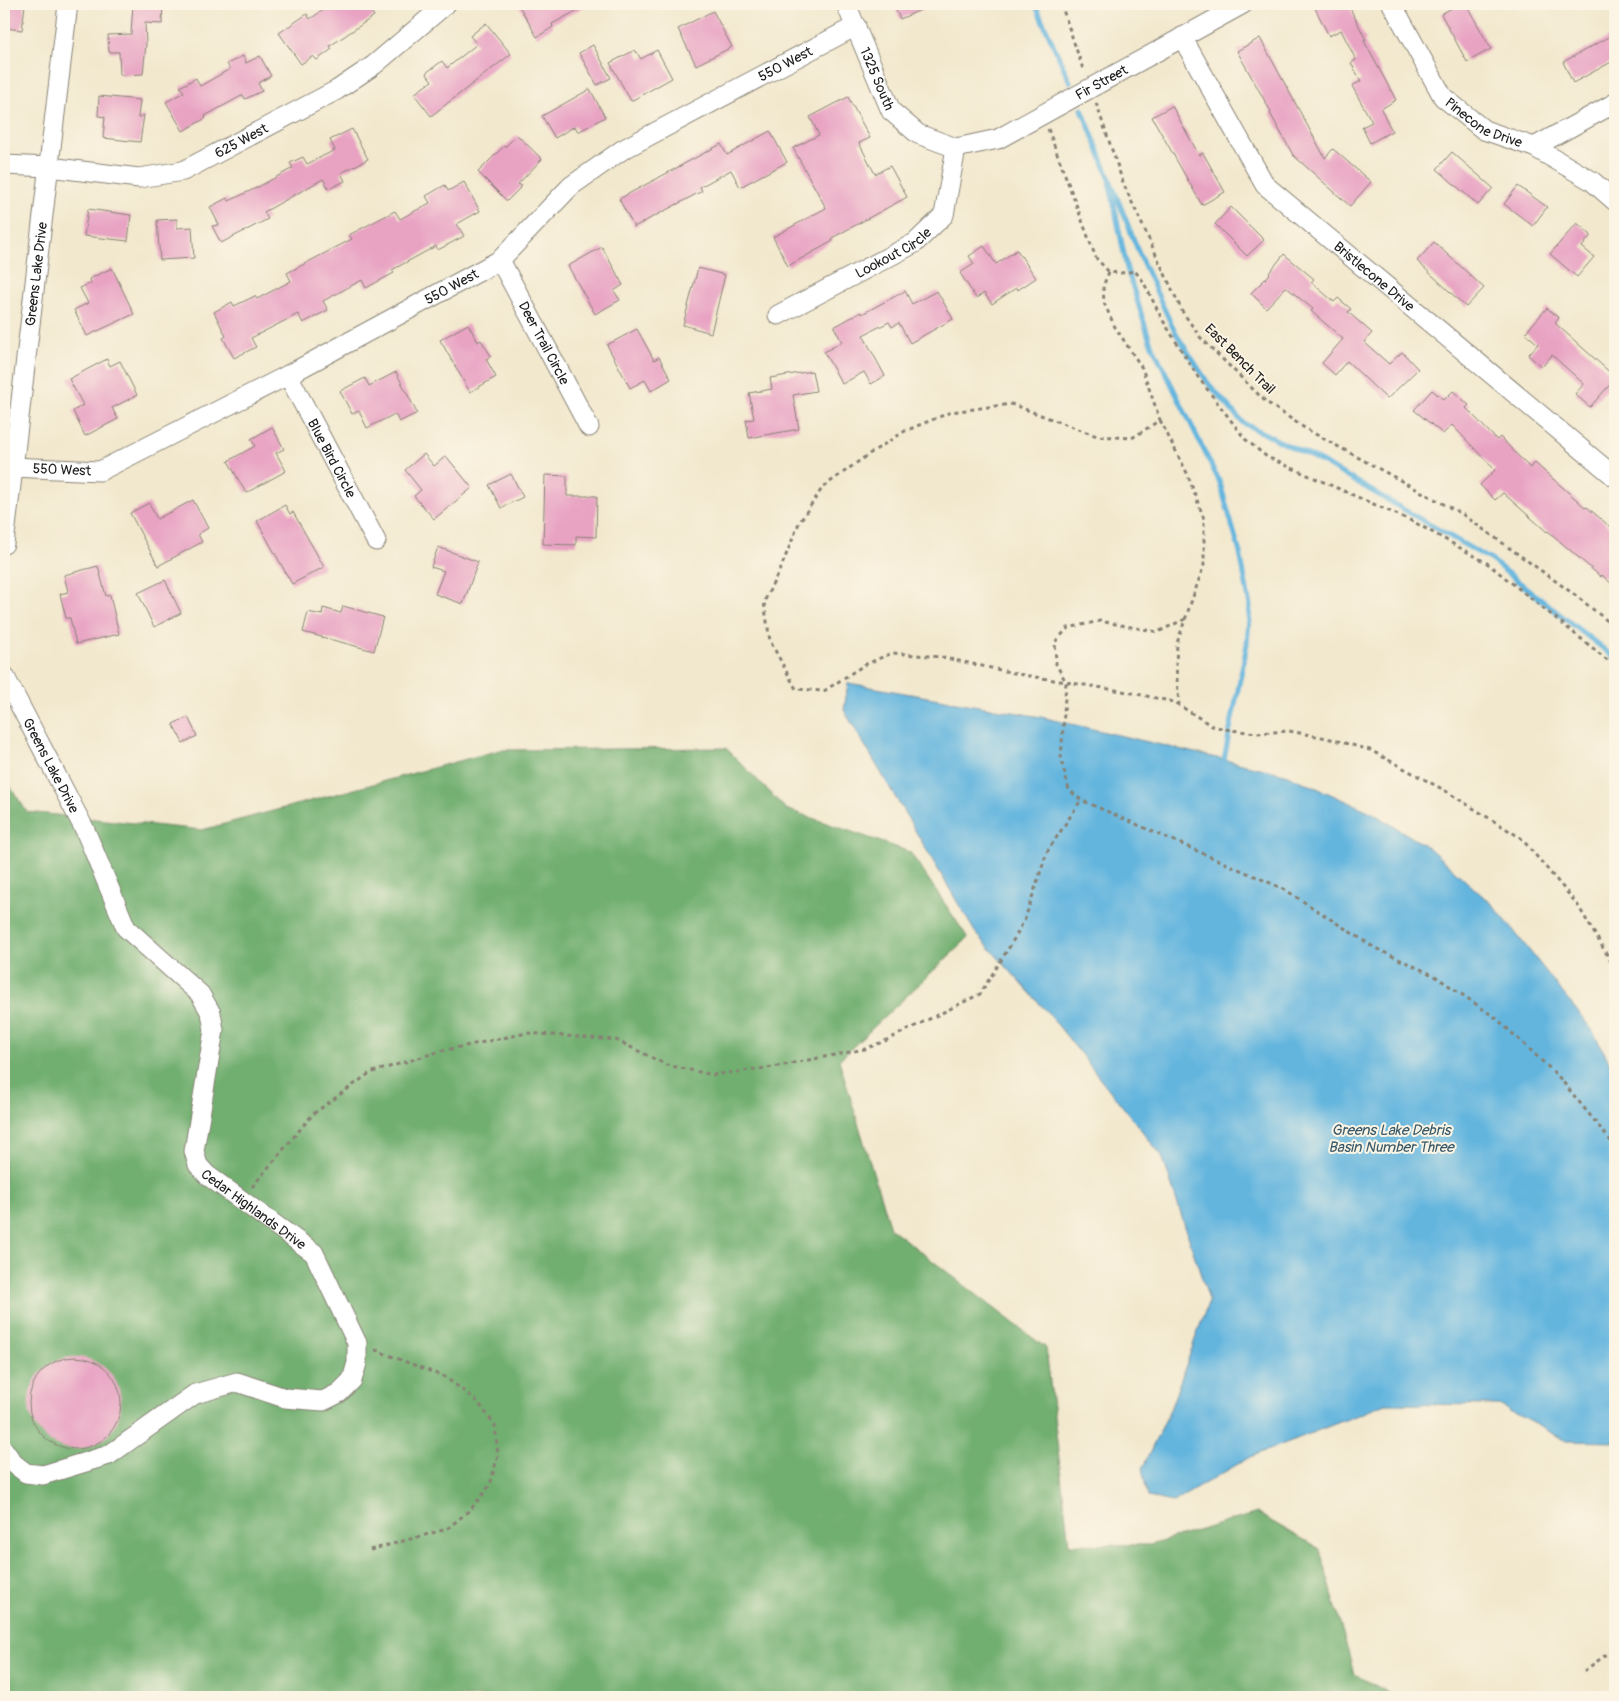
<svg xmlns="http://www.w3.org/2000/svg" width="1619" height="1701" font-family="Pangolin,sans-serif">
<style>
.forest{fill:#71af6f;stroke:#466646}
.water{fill:#63b5de;stroke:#40687d}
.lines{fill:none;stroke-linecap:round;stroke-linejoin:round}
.stream{stroke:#63b5de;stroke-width:5}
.building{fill:#e8a3c3}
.minor-casing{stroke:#878275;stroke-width:21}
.path{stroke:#878275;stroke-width:3;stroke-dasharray:4 4;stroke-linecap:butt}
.minor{stroke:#fff;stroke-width:19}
.labels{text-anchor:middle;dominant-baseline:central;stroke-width:4;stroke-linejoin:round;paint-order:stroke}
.street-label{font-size:14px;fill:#1c1c1c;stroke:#fcf5e5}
.water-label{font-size:15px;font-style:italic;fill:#38596a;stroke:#fcf5e5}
</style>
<rect width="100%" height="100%" fill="#fcf5e5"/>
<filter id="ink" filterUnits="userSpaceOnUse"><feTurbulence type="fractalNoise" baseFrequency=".02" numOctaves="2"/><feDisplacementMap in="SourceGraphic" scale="10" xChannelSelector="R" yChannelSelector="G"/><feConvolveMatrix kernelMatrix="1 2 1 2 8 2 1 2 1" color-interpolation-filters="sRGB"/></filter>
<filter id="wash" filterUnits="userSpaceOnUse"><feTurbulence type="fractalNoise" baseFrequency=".0096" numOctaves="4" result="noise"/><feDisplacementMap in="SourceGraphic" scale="20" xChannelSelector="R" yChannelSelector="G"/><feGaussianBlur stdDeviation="1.12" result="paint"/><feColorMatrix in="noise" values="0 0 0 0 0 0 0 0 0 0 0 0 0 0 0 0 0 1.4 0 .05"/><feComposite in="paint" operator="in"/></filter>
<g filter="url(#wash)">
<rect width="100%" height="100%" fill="#f2e8ce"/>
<path class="forest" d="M726,748L786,809L910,852L968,938L839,1060L890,1228L1046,1348L1069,1544L1150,1545L1257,1513L1320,1549L1354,1674L1397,1697H4V777L27,812L202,830L500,750Z"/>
<path class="water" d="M848,683L1041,717L1285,774L1371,812L1429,848L1495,907L1592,1030L1615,1072V1442L1567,1441L1498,1405L1386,1404L1250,1457L1173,1502L1148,1497L1142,1469L1170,1410L1209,1300L1162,1156L1049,1014L975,932L844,710Z"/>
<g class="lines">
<path class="stream" d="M1035,4L1070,82
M1082,109L1143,263L1175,332L1208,383L1243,423L1320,461L1491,560L1615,658
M1110,185L1127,269L1150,341L1220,483L1240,553L1250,606L1247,644L1224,760"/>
</g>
<g id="blocks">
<path class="building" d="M4,4H25L22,30L4,28Z
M133,4H163L162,24L145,23L146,44L143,74L120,75L119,52H109L108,35L131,34Z
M332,4H366L374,16L330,46L332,49L317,60L313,56L301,64L279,33L307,14L310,19Z
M518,4H589L552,24L553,27L537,37Z
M893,4H934L900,19Z
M1322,4H1348L1366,40L1364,41L1396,100L1381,109L1392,131L1370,143L1362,127L1372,122L1352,86L1361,81L1351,63L1356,60L1341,30L1329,36L1315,8Z
M1459,4H1466L1491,49L1467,62L1441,14Z
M713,11L732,47L696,65L678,29Z
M486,23L511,54L431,116L414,94L432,81L426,73L442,61L447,68L477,44L470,36Z
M1611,36L1615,45V60L1573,83L1563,62Z
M1260,38L1325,158L1333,149L1371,182L1350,206L1293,155L1270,113L1271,112L1237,51Z
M593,45L611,78L597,85L579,53Z
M635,50L641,59L657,50L672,78L631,101L610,63Z
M243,56L246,63L260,56L271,76L258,83L262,91L245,99L243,95L205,116L206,118L183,131L166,102L184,92L180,87L196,78L200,86L230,69L227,64Z
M590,89L605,117L578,132L575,126L555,138L542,116Z
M99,96L140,100L138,118L144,115L140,142L103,138L105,117L98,116Z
M848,97L870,138L859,143L875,174L890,166L907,197L832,238L833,241L788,266L773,237L826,208L793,148L819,135L810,117Z
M1172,106L1199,155L1203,153L1225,192L1202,205L1152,117Z
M352,129L368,159L341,173L345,181L329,189L323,179L264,212L268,219L221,243L212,226L219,225L210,207L227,198L229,201L258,187L293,168L290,163L303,157L307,164L335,150L330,140Z
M770,131L787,162L740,187L731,170L700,187L702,191L634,227L619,199L721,144L727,155Z
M517,135L542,159L518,184L522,186L507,201L478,172L504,146L505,147Z
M1452,152L1493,188L1478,205L1437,169Z
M464,182L480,211L457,224L464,236L438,250L436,246L392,270L394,273L366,288L362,280L323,301L328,310L303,323L298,314L251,338L256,347L234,358L223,338L226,336L214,312L232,302L234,306L255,296L257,299L291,281L287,273L352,239L349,235L395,211L400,219L430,203L426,196L445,185L448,191Z
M1518,186L1547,207L1533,226L1504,204Z
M1231,207L1264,240L1247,256L1215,224Z
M88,209L131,215L128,241L84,236Z
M177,219V228L192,227L194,258L160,260L157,220Z
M1577,223L1591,235L1582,247L1594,257L1577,277L1550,254Z
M1434,242L1484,288L1466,307L1417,261Z
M984,246L996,264L1017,250L1036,278L1018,290L1016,288L992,304L984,293L976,298L960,273L974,264L969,256Z
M602,247L623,285L614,291L620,300L595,314L568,266Z
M1284,254L1314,279L1311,282L1334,302L1338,298L1351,309L1348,312L1372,333L1364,342L1389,364L1402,352L1418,369L1387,399L1347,361L1335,375L1322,363L1343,339L1311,311L1313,309L1286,287L1266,308L1251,293L1270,274L1269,273Z
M112,268L134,314L87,336L74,310L88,303L80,288L91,283L89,279Z
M698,268L725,275L711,333L683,325Z
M905,291L912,304L937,291L953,319L910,343L899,323L892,327L889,322L863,335L885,376L871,384L864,372L842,384L824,352L842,342L834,327L861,312L862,314Z
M1547,308L1559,318L1555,323L1615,377V379L1590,407L1575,394L1584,384L1552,355L1542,367L1528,355L1538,344L1525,333Z
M468,324L478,342L481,340L491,356L486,359L496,377L470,392L440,340Z
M637,329L654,360L659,357L671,379L651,391L645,380L630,388L607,345Z
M107,359L110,366L120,361L137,395L112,408L118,419L85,436L73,411L83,405L69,379Z
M812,371L816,391L793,395L799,429L749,438L746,420L754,419L749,393L772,389L770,378Z
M396,372L417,413L399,422L395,414L367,428L359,411L352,414L340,391L365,378L369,386Z
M1432,390L1444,400L1453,391L1469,405L1466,408L1497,440L1500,437L1530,468L1535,463L1586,508L1587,507L1615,531V587L1602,575L1601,577L1548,531L1547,532L1503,493L1495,500L1480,485L1495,470L1452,425L1443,434L1414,410Z
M272,427L284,449L276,453L286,471L246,493L228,461L255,446L251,439Z
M424,454L434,466L446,456L472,488L434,519L414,496L421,490L405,470Z
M511,474L523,497L501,508L489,485Z
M545,475L567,476V496H597L596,537L576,536V545L543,544Z
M193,500L208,528L198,534L202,542L158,566L130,513L149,503L157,519Z
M285,505L290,514L293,512L324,567L292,584L257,521Z
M438,547L478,562L463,604L435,594L444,571L431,567Z
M98,566L106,596L110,595L119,634L76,644L70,618H66L60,594L68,592L64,575Z
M165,580L181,613L154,627L138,593Z
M343,606L383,617L374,651L303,632L308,612L322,615L323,608L341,613Z
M188,717L197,736L183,743L173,724Z
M29 1403a46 46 0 1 1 92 0a46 46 0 1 1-92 0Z"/>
</g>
</g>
<g filter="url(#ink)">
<use href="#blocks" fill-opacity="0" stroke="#878275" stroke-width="1"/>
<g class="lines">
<defs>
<g id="minor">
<path id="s1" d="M846,4L891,111L918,134L956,148"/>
<path id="s2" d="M1392,4L1443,97L1484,130L1534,147L1592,181L1615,201"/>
<path id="s3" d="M1182,37L1265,185L1615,477"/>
<path d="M1534,147L1615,103"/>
<path id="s4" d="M956,148L998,139L1243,4"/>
<path id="s5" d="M4,165L49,167L139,178L183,171L337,90L374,65L446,4"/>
<path id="s6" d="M500,260L589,427"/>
<path id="s7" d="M778,315L915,243L944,215L956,148"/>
<path id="s8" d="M288,375L376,541"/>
<path id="s9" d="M12,467L100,471L288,375L500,260L571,186L622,150L856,26"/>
<path id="s10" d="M4,544L68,4"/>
<path id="s11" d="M4,675L85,830L126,928L200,994L211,1013L214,1030L194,1151L198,1165L207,1175L314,1253L357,1343V1363L352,1380L339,1393L323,1401L285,1398L237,1382L195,1394L109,1455L43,1475L26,1473L13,1463L4,1450"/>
</g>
</defs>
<use href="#minor" class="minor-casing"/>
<path class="path" d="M1061,4L1084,72
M1096,103L1124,185L1182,311L1200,337L1265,401L1306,429L1462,514L1575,595L1615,627
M1048,129L1096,258L1109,272L1121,273L1135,271L1143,281L1162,319L1198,377L1245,439L1267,457L1414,522L1487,563L1615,666
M1109,272L1103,286L1104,303L1115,327L1142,368L1160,420L1132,438L1097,436L1011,404L951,412L905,431L869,454L823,487L799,523L782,565L764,602L770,641L796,689L824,691L864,665L892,653L941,657L1023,675L1128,692L1174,702L1212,726L1230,730L1257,733L1289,731L1327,738L1370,750L1444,790L1521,838L1577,904L1615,968
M1160,420L1187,473L1204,519V565L1177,643L1176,665L1179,705
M1185,619L1158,632L1100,621L1068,628L1055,642L1056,664L1066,682L1061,759L1069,790L1081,800L1284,889L1375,948L1435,976L1496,1018L1558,1076L1615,1146
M252,1187L313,1114L370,1073L441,1051L527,1033L616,1040L667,1065L713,1075L773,1067L865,1049L887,1040L980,994L1010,946L1025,919L1047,852L1081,800
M370,1550L447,1529L471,1509L490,1485L498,1455L495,1425L476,1400L445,1377L373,1349
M1584,1671L1615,1648"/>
<use href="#minor" class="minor"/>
</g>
</g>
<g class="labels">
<g class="street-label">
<text stroke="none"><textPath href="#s9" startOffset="890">550 West</textPath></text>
<text stroke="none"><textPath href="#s1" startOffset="81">1325 South</textPath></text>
<text stroke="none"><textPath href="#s4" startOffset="161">Fir Street</textPath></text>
<text stroke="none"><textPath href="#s2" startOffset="155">Pinecone Drive</textPath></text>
<text stroke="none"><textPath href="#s5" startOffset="246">625 West</textPath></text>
<text stroke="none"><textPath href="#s7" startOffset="131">Lookout Circle</textPath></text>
<text stroke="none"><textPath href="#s10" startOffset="272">Greens Lake Drive</textPath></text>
<text stroke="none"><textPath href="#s3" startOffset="312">Bristlecone Drive</textPath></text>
<text stroke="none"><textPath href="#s9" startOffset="485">550 West</textPath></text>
<text stroke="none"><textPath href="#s6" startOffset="94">Deer Trail Circle</textPath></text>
<text transform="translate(1240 359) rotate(45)">East Bench Trail</text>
<text stroke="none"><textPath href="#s8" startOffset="94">Blue Bird Circle</textPath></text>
<text stroke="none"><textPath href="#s9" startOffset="50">550 West</textPath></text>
<text stroke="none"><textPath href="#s11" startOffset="102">Greens Lake Drive</textPath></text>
<text stroke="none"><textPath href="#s11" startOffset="628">Cedar Highlands Drive</textPath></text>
</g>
<g class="water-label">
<text x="1391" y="1130">Greens Lake Debris<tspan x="1391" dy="17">Basin Number Three</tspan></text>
</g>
</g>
<rect width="1619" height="1701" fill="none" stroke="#fcf5e5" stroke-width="20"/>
</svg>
